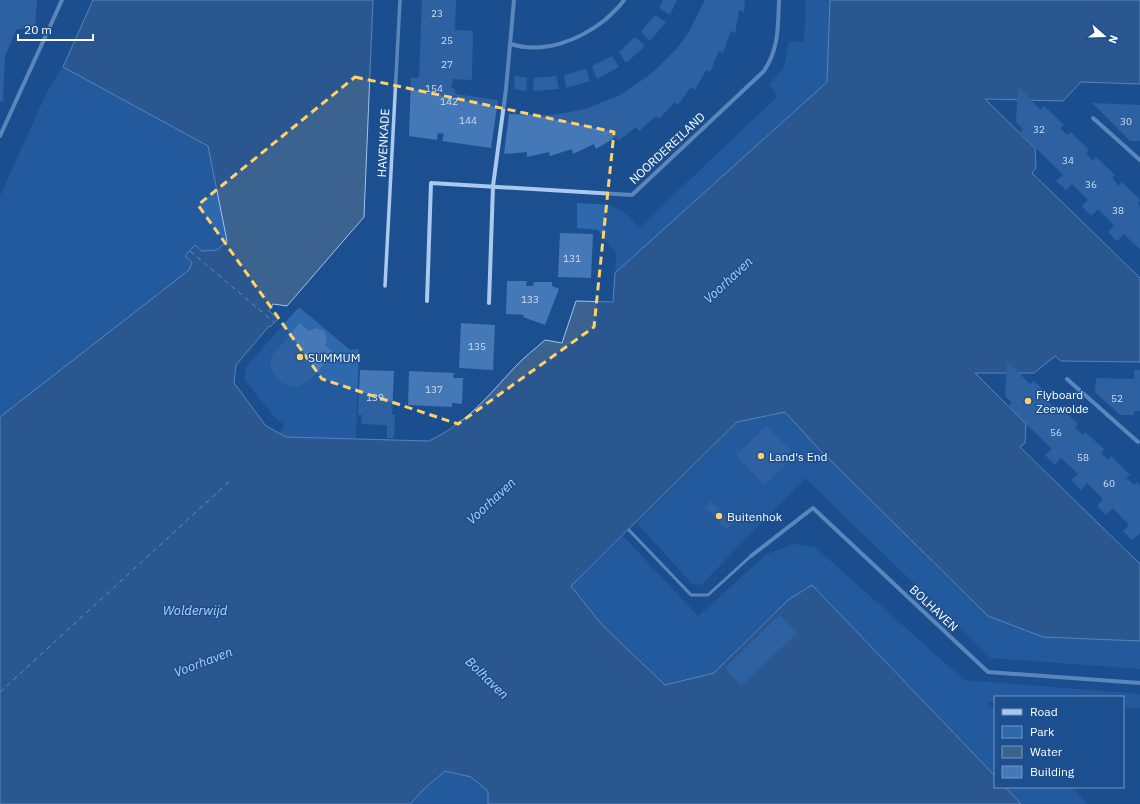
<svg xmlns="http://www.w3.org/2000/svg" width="1140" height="804" font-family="'IBM Plex Sans',sans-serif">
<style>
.green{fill:#2e69ad}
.water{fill:#3c6290;stroke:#9cc4f0}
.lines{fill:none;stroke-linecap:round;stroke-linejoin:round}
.ferry{stroke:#b5d3f5;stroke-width:1;stroke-dasharray:5 4;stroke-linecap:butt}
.building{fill:#4478b7}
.service{stroke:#a9c9ee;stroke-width:3}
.pedestrian{stroke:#a9c9ee;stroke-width:3.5}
.minor{stroke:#a9c9ee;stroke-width:4}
.marked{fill:none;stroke:#ffd166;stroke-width:3;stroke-dasharray:8 5;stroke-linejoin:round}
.poi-dot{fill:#ffd166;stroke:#1b4f8f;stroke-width:1.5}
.labels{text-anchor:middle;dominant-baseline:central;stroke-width:3;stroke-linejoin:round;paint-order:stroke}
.number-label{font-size:10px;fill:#d0dded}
.street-label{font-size:12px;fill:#fff;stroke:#1b4f8f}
.poi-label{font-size:12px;fill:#fff;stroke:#1b4f8f;text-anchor:start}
.water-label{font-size:13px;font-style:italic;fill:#b5d3f5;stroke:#1b4f8f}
</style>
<rect width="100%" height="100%" fill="#1b4f8f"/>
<path class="green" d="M806,0H830L827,82L615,273L617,254L598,230L577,228V203L611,205L627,215L639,228L778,96L769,85L784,67L789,42H804Z
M63,67L208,146L227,241L217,250L202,251L195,246L185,256L192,262L189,270L0,417V196L47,92Z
M299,307L350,350L359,349L356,439L286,437L279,433L285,425L274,417L245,380V368Z
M786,412L818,448L988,616L1043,637L1140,641V669L991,658L805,478L701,585L692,584L637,523L738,422Z
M623,536L698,616L767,554L794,544L815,547L964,680L1140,694V708L1123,707V697H995V702H987L995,710V776L812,585L787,601L714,673L664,685L602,625L571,586Z
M445,771L471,777L488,791V804H410L424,789Z
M1005,787H1071L1088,804H1021Z"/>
<path class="water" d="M93,0H373L364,217L287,306L273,304L269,311L278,319L270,327L269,326L236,365L234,383L266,426L286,437L429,441C468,422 486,398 515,367C524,357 535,349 545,340L562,343L576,301L613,302L615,273L827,82L830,0H1140V84L1081,82L1063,101L985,99L1035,148L1036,168L1032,173L1140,278V362L1061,361L1055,356L1034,373H975L1026,424L1025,443L1020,447L1140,564V641L1043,637L988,616L818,448L785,412L737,422L571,586L602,625L665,685L714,673L788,600L812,585L995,776V787H1005L1021,804H488V791L471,777L445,771L424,789L410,804H0V417L189,270L192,262L185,256L195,245L202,251L217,250L227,241L208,146L63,67Z"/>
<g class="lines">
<path class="ferry" d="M190,251L275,323
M0,692L232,479"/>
</g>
<path class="building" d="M0,0H37L35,29H17L5,56L3,101H0Z
M422,0H456L455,30L473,31L472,80L453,79L451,87L454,89L456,94L498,100L491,148L442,141L444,134L438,133L437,140L409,136L411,78H419Z
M663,0H677L670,15L659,8Z
M705,0H745L744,12L739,10L735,33L731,31L723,53L719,51L710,72L706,70L695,90L691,87L678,105L675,102L659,119L656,116L639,131L636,127L618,141L616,137L596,149L594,144L573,154L572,149L550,156L549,152L527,157V152L504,154L509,114L548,115L566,113L585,109L620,95L651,74L678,47L689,32Z
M655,15L666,22L650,41L641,32Z
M635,37L645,46L626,63L619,52Z
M612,56L619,67L597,79L592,66Z
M586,69L590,81L566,88L564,75Z
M515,76L527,78L526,91L514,89Z
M556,76L559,89L533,91L534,78Z
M1018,87L1041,110L1044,106L1064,125L1060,128L1067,135L1071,132L1089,150L1086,153L1093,161L1096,157L1115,175L1112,178L1119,186L1122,182L1140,200L1138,204L1140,206V250L1124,234L1117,241L1108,232L1114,225L1098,209L1091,216L1082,206L1088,200L1072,184L1066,190L1056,181L1063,175L1020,132L1023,129L1016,122Z
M1092,103L1140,105V141H1130Z
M560,233L593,234L591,278L558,277Z
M507,281H527L526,286H533L534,282H552V286L559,289L545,325L523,317L524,315L506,314Z
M300,323L309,331L316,328L324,331L327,339L325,345L334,353L309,381L299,386L291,387L282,383L276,378L271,369V361L273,354Z
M461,323L495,325L493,370L459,368Z
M1007,361L1030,384L1034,381L1052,399L1049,402L1056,410L1059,406L1078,424L1075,427L1082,435L1085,432L1104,449L1101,453L1108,460L1111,456L1130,475L1126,478L1134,485L1137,482L1140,485V535L1139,534L1132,540L1123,531L1129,525L1113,508L1106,515L1097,506L1103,499L1087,483L1081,490L1071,480L1078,474L1061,458L1055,465L1045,455L1052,449L1008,406L1012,403L1005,396Z
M360,370L394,371L392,415H395L394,438H387V425L361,424L362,415H358Z
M1134,370H1140V411H1134V415H1120L1095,392L1096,378L1134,379Z
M409,371L454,373L453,378H463L462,404L452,403V407L408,405Z
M766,426L791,451L781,460L786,464L764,485L736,455Z
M712,501L732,524L726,530L705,507Z
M780,615L797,633L741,686L725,668Z"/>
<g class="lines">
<path class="service" d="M629,530L691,595H708L751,556"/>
<path class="pedestrian" d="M385,286L400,0"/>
<path class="minor" d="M510,44C544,54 578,41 605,20C612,13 619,8 624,0
M1093,118L1140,160
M0,136L62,0
M427,301L431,183L632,195L764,71C779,49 778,26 779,0
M489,303L493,186L506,89L514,0
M1067,379L1138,442
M751,556L813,508L988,672L1140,683"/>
</g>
<path d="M0 0H1140V804H0ZM355,77L614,132L594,327L458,424L322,379L198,205Z" fill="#1b4f8f" fill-opacity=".55" fill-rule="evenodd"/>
<path class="marked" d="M355,77L614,132L594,327L458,424L322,379L198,205Z"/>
<g class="poi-dot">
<circle cx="300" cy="357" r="4"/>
<circle cx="1028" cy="401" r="4"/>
<circle cx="761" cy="456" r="4"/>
<circle cx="719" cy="516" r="4"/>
</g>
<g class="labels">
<g class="number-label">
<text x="437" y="13">23</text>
<text x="447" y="40">25</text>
<text x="447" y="64">27</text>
<text x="434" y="88">154</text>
<text x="449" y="101">142</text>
<text x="468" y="120">144</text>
<text x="1126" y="121">30</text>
<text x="1039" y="129">32</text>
<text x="1068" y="160">34</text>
<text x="1091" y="184">36</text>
<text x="1118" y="210">38</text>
<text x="572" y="258">131</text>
<text x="530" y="299">133</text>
<text x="477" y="346">135</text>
<text x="434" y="389">137</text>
<text x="375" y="397">139</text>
<text x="1117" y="398">52</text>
<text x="1056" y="432">56</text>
<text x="1083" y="457">58</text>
<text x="1109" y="483">60</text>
</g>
<g class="street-label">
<text transform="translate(383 143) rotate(-87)">HAVENKADE</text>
<text transform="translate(667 148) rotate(-43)">NOORDEREILAND</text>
<text transform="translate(934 608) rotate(43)">BOLHAVEN</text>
</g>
<g class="poi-label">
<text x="308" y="357">SUMMUM</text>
<text x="1036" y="394">Flyboard<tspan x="1036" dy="14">Zeewolde</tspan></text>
<text x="769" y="456">Land's End</text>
<text x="727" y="516">Buitenhok</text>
</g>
<g class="water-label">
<text transform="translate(728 280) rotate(-43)">Voorhaven</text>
<text transform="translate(491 501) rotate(-43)">Voorhaven</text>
<text x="195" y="610">Wolderwijd</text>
<text transform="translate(203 662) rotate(-21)">Voorhaven</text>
<text transform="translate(487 678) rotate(44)">Bolhaven</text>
</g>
</g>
<rect x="994" y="696" width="130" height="92" fill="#1b4f8f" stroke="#7695bc"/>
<rect x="1002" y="709" width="20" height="6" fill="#a9c9ee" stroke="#7695bc"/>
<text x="1030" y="716" font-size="12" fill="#ffffff">Road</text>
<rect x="1002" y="726" width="20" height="12" fill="#2e69ad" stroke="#7695bc"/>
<text x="1030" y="736" font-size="12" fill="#ffffff">Park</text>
<rect x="1002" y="746" width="20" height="12" fill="#3c6290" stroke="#7695bc"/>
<text x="1030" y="756" font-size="12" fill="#ffffff">Water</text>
<rect x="1002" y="766" width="20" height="12" fill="#4478b7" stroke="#7695bc"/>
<text x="1030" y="776" font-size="12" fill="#ffffff">Building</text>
<g transform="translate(1104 36) rotate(110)" stroke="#1b4f8f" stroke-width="3" paint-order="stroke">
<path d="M0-3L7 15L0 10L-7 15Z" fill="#ffffff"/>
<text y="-6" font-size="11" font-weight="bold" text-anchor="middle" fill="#ffffff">N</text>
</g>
<path d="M18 34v6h75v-6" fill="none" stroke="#ffffff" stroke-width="2"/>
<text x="24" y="34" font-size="12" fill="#ffffff" stroke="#1b4f8f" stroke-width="3" paint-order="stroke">20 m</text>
</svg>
